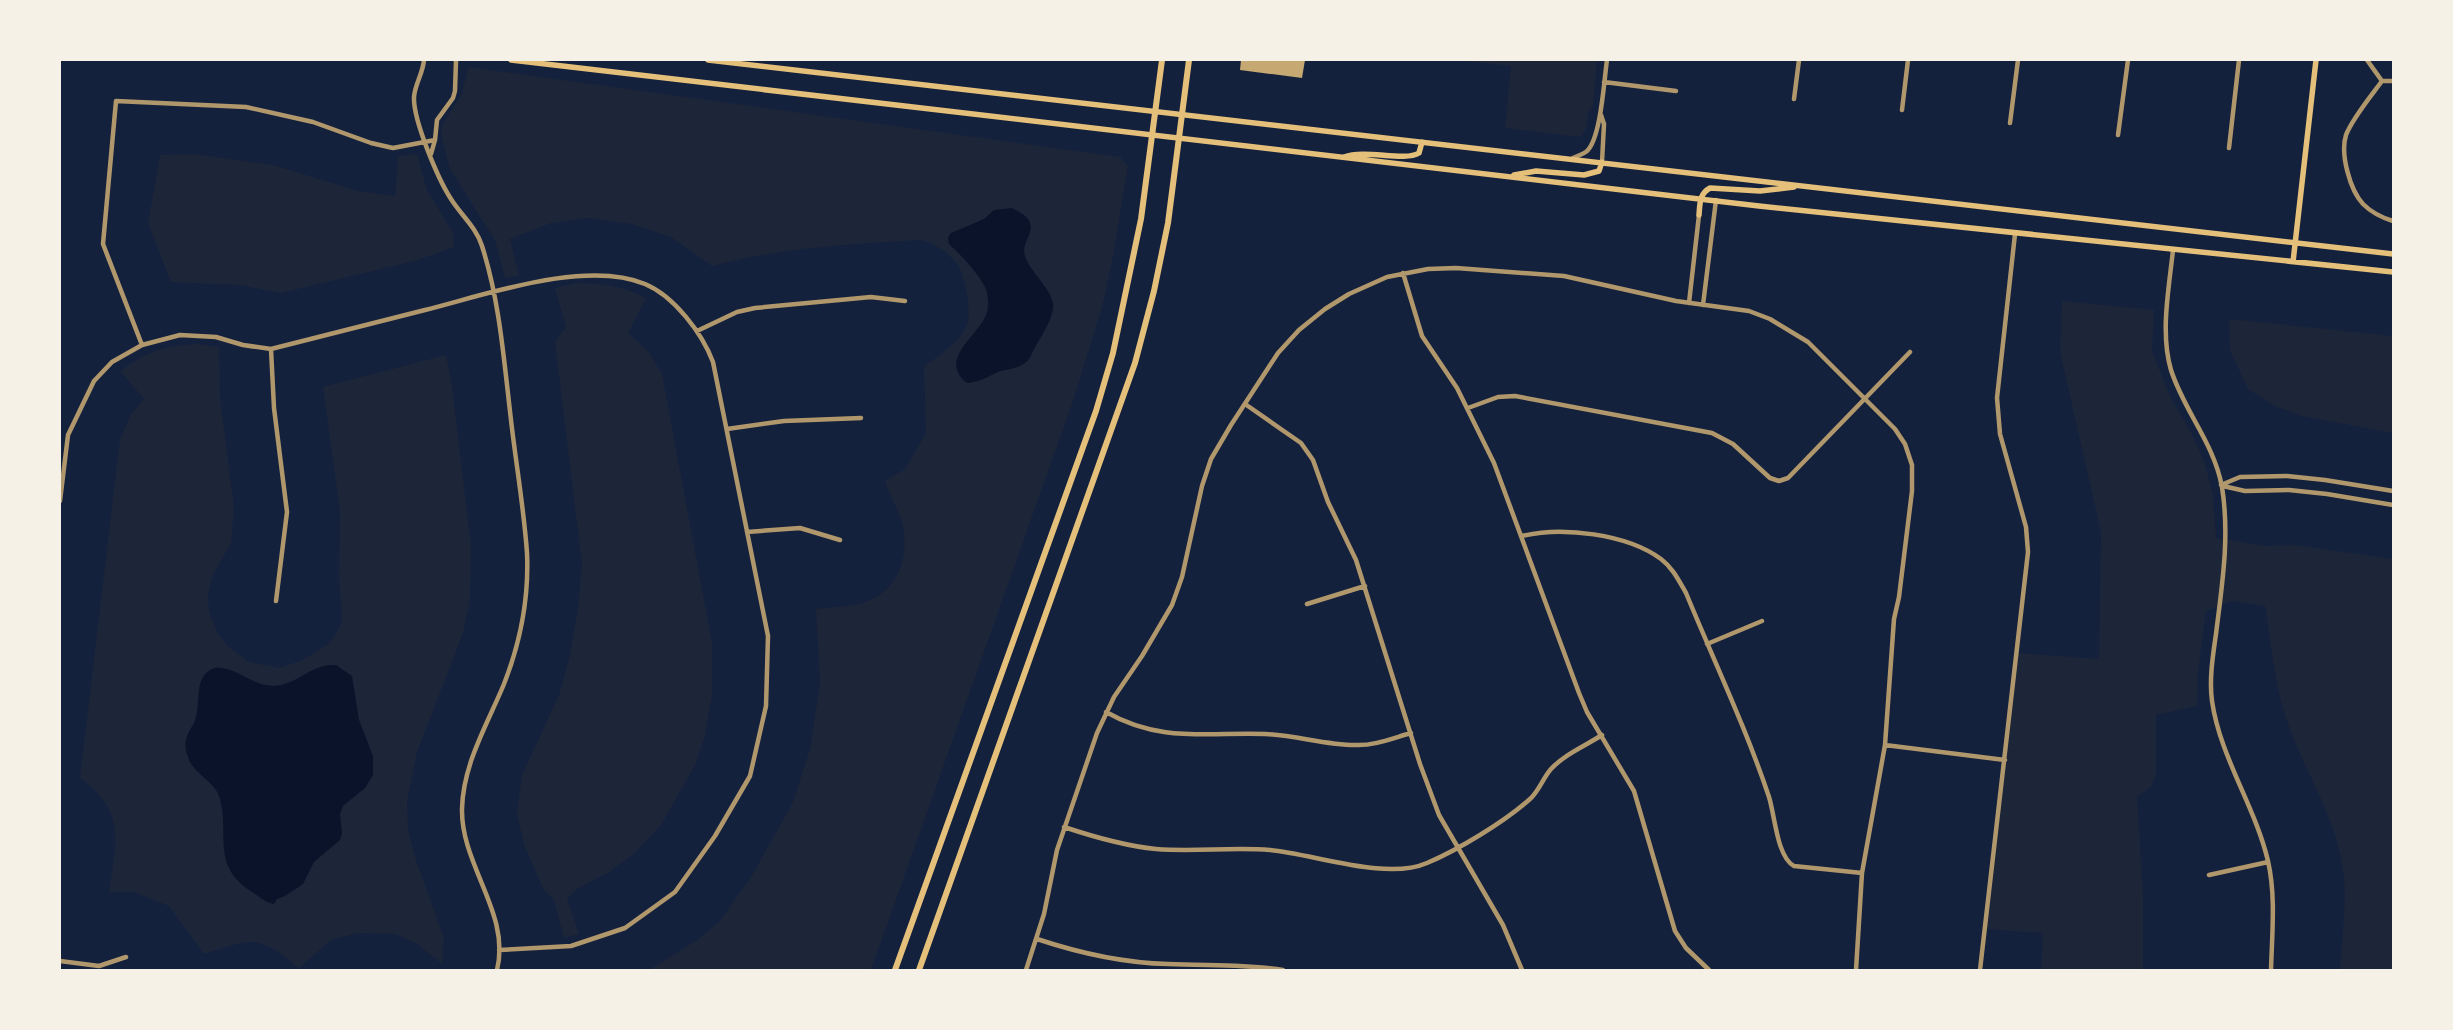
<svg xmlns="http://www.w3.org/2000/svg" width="2453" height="1030" font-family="Karla,sans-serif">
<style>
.green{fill:#1d2539}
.water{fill:#0b132b}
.building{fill:#c6a872}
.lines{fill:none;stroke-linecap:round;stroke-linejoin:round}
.minor{stroke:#b1986c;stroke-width:4.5}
.secondary{stroke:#e5c07b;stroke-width:5.5}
.primary{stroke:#e5c07b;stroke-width:6}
</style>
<rect width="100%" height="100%" fill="#14213d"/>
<path class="green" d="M1457,60H1597L1593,105L1588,113L1586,129L1580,137L1505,128L1511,66Z
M468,67L1120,157L1128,166L1113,257L1102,307L1073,401L871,970H649L697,940L719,922L753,874L793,802L810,749L820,684L816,609C831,607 847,607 862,603C897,593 909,560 903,527C901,514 889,495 885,481L905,469L926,433L924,367C940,354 959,344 967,324C972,312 965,274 957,264C949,253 933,242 920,240C850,244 780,248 712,266L671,237L632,224L587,218L551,223L510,239L519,276L505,278L495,240L450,169L441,134L442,125L462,94Z
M194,154L273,165L358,191L395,196L398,156L417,154L427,190L453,233L454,247L418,260L281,293L239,285L171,282L148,223L160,155Z
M576,283C602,283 623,286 646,298L628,333L648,351L662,374L712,643V696L705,735L695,765L661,825L635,853L609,872L577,889L567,899L579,934L564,938L554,900L544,890L524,845L517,812L522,775L559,695L569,659L578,608L582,565L555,342L566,327L555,288Z
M2062,301L2154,310L2152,351L2171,398L2193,436L2205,464L2213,495L2216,538L2265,546L2294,545L2393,559V970H2340C2342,938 2348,895 2342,864C2333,810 2301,766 2285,715C2274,680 2271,642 2265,606L2232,601L2206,611L2198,672L2197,706L2156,715V774L2151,787L2137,797L2143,893V970H2041L2043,933L1985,929L2017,653L2099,659L2101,532L2060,352Z
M2229,319L2393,336V433L2302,416L2275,406L2248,389L2230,350Z
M198,344L219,347L220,398L234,507L231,543L213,575L208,593L209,612L217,632L226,645L249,662L279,668L303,660L328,644L335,636L342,621L339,575L340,511L323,387L446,355L452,386L471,546L470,599L463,633L417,752L407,802L408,830L416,860L444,938L442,964L417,944L396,934L358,933L331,940L299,968C257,934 255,938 204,954L169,906L134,892H109C116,842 127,812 80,778L120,439L131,414L144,399L120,371C146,352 165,345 198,344Z"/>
<path class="water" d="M1012,208C1049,225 1019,238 1025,256C1030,273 1056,292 1053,309C1051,324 1036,343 1030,358C1021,369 1010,368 998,372C987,377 980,382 967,383C937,360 978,336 986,315C989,308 988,299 987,292C983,278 960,254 949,244L948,238L951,233L984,219L994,210Z
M329,665H336L352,676L359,720L373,756V775L365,788L343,806L340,814L342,833L340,840L314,862L303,884L285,896L277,899L274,904C264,902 260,897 252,892C209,864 231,833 219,796C214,782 197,775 190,762C187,755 184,747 186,740C187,732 193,727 195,720C201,705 194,679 210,670C227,661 249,683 266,685C292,690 305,668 329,665Z"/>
<path class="building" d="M1241,60H1305L1302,78L1240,70Z"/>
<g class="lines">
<path class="minor" d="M424,60C423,73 415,84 414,97C413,120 438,179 451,199C461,215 476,227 482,246C500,302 504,362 511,420C516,464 524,509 527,553C529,597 520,643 504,684C487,725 463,764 462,809C461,866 511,913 497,970
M2367,60L2382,81C2371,96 2352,119 2346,135C2340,154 2350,190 2363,204C2371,212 2383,218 2393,221
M2382,81H2393
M1604,82L1676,91
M1794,99L1799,60
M1902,110L1908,60
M1601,115L1604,124L1602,162
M2010,123L2018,60
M2118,135L2128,60
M2229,148L2239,60
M431,154L435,140L437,120L453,98L455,91L456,60
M1573,158C1577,156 1584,154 1587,151C1601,138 1604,80 1607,60
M2173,250C2169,288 2160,333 2171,370C2184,411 2214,443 2222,487C2230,537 2222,585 2216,634C2213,655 2209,679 2212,701C2220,757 2255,806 2268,861C2276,896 2272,934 2271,970
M1403,273L1422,336L1457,388L1494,463L1579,693L1587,712L1634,791L1675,931L1686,948L1709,970
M1689,303L1699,215
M1703,305L1716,200
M697,331L737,312L755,308L871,297L905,301
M142,345L103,244L116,101L246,107L313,122L371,143L393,148L435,140
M271,349L274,408L287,512L276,601
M1245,404L1301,443L1313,460L1328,502L1356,560L1420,764L1439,815L1503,925L1522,970
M1468,408L1498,397L1515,396L1712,433L1733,444L1770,478L1779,481L1788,478L1910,352
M727,429L784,421L861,418
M2221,485L2240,477L2287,476L2325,480L2393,491
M2223,486L2245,491L2289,490L2327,494L2393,505
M60,501L68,435L94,381L112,362L142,345L180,335L216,337L243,345L271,349C322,336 374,323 425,310C485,295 586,259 645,284C674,296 702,333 713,362L768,636L766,706L750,776L715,836L675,892L625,928L571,946L499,950
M747,532L800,528L840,540
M1522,536C1562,526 1627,534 1661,559C1673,568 1679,581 1686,593C1714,661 1746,728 1769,797C1775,816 1777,857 1794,866L1862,873
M1307,604L1365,586
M1707,644L1762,621
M1106,712C1160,743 1207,732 1265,734C1295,735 1325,745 1355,745C1374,746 1393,738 1411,733
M1885,745L2005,760
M1064,827C1094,837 1125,846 1156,849C1194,852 1232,847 1270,850C1314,854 1386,881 1427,863C1458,850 1504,822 1530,799C1539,791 1543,778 1551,769C1565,754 1585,746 1602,735
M2209,875L2268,862
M1037,939C1079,953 1124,963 1168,964C1207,966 1245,964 1283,970
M60,961L99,966L126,957
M1026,970L1044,914L1057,850L1097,733L1114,697L1142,656L1172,605L1182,577L1202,486L1211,459L1231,425L1278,353L1299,330L1325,309L1349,294L1387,277L1428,269L1456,268L1564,276L1676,301L1749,311L1770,319L1808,342L1895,429L1905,444L1912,465V491L1899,597L1894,619L1885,745L1862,873L1856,970
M1980,970L2028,552L2026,527L2000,434L1997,398L2015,234"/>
<path class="secondary" d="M511,60L1759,206L2393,272
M708,60L2393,254
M1344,157C1366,149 1404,162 1419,153L1422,142
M1514,175L1536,171L1584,175L1599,171L1602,162
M1699,215C1700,204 1699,194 1710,188L1760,191L1794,187
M2293,262L2316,60"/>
<path class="primary" d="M895,970L1096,411L1113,353L1141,219L1162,60
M919,970L1135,363L1154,291L1168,223L1189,60"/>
</g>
<rect width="2453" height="1030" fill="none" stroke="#f6f1e7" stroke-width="122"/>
</svg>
